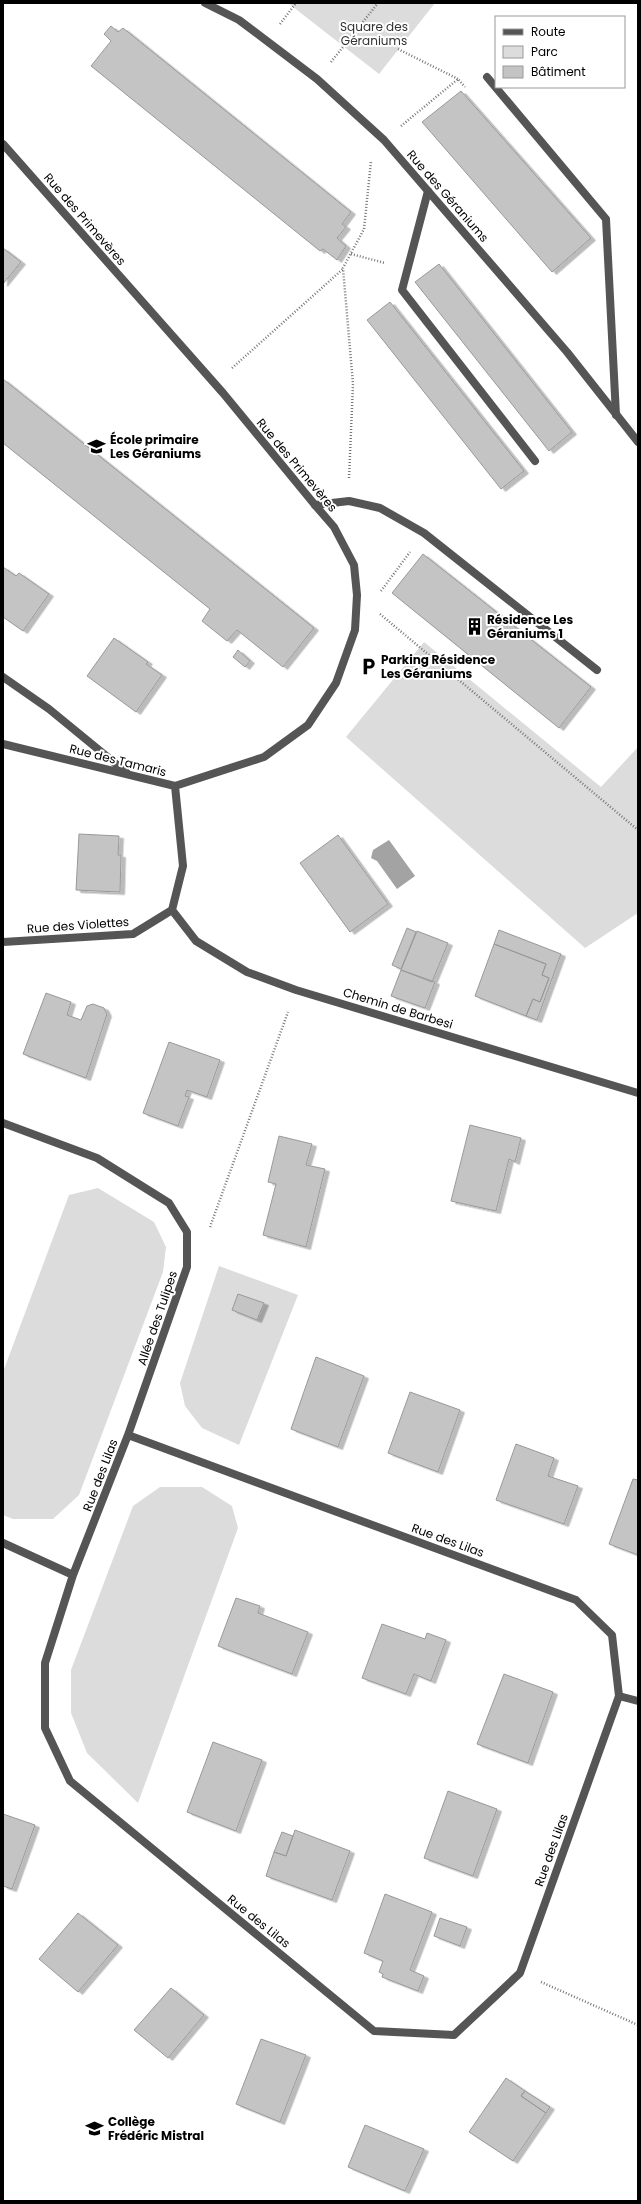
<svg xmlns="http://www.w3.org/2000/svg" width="641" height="2204" font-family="Poppins,sans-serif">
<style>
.green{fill:#dcdcdc}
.water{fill:#a3a3a3}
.building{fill:#c4c4c4;stroke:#999;filter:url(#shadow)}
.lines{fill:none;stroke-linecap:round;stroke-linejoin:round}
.path{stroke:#777;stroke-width:2.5;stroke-dasharray:1 2;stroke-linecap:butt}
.lane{stroke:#555;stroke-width:8}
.street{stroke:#555;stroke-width:8}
.labels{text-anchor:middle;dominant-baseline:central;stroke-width:4;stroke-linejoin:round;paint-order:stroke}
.park-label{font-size:12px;fill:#333;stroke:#fff}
.street-label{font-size:12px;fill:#000;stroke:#fff}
.poi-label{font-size:12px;font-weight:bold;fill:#000;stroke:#fff;text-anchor:start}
</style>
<defs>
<filter id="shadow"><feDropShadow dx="4.5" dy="2.5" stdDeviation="0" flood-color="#0004"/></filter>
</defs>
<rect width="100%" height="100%" fill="#fff"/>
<path class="green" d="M288,3H435L379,74Z
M424,642L601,787L638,747V913L585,948L346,737Z
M98,1188L154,1222L166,1247L163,1272L79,1495L53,1519H13L3,1515V1372L69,1195Z
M219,1266L298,1295L239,1445L202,1428L185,1406L180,1383Z
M160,1487H202L232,1506L238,1528L138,1803L87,1753L71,1713V1670L133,1506Z"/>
<path class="water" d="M389,840L415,876L397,889L377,861L371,858L373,850Z"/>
<path class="building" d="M111,26L118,32L123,28L351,212L342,224L346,227L337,238L346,246L337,260L323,249L320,251L91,66L111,41L104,34Z
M461,91L591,238L552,272L422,122Z
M3,248L21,262L3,284Z
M439,264L572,432L549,451L415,282Z
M390,302L524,471L501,489L367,320Z
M3,379L314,628L283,667L237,630L227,641L202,621L210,609L3,443Z
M423,554L591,687L559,728L392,593Z
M3,567L16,576L19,573L49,594L23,631L3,617Z
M114,638L148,662L146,664L162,675L136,712L87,676Z
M238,650L250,661L245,667L233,657Z
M79,834L119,836L118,855H121L120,892L76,890Z
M338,835L388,904L350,932L300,863Z
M407,928L416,932L401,969L392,965Z
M499,930L561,954L537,1020L526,1016L533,999L540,1002L549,978L542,975L546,964L494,944Z
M417,931L448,943L432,982L401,970Z
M494,944L546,964L542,975L549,978L540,1002L533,999L526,1016L475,996Z
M401,970L435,982L425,1008L391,996Z
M46,993L71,1002L67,1015L81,1020L87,1006L93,1004L104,1008L107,1014L86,1078L23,1054Z
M169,1042L220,1060L207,1097L187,1090L185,1096L189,1097L178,1126L143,1113Z
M470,1125L521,1138L515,1162L509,1159L496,1211L451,1201Z
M279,1136L312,1144L306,1165L325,1169L306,1247L263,1235L276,1184L268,1182Z
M238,1294L264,1303L257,1320L232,1310Z
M316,1357L364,1376L338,1447L291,1429Z
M410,1392L460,1410L438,1472L388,1453Z
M516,1444L554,1458L548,1476L578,1486L564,1524L496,1500Z
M633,1479L638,1480V1555L609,1544Z
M236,1598L260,1606L258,1613L308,1632L292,1674L218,1646Z
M382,1624L425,1639L427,1633L446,1640L431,1681L414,1674L406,1694L362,1678Z
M504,1674L553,1692L528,1763L477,1744Z
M213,1742L262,1760L236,1831L187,1812Z
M448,1791L497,1809L473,1876L424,1858Z
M3,1814L35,1825L12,1889L3,1886Z
M295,1830L350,1851L332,1900L266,1876L274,1852L286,1856Z
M282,1832L293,1836L286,1856L274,1852Z
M385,1894L432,1912L410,1970L424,1976L418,1991L382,1977L383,1974L379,1972L383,1961L364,1953Z
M78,1913L118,1945L78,1992L39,1959Z
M440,1918L467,1927L460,1946L434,1936Z
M171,1988L204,2015L168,2058L134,2030Z
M261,2039L306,2055L280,2122L236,2104Z
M506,2078L525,2091L521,2096L546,2113L513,2161L469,2132Z
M525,2091L550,2107L546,2113L521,2096Z
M365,2125L424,2149L405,2191L348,2167Z"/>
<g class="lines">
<path class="path" d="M280,24L296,3
M398,49L458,79
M331,62L378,3
M401,126L458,79L465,87
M351,254L385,263
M232,368L343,269
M349,478L353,384L343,268L364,229L371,161
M381,591L410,552
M380,614L638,830
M210,1227L288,1012
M541,1982L638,2025"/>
<path class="lane" d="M487,77L606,219L616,415
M428,191L402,290L535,461
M315,505L349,501L380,508L424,533L597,670
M619,1696L638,1701"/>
<path class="street" d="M205,3L239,20L317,79L384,140L567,352L638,442
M3,144L223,393L315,505L334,527L354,565L357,595L355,630L336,683L308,725L264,757L175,786
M3,677L49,709L127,773
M3,744L175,786L183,866L172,910
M172,910L196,941L247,972L296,990L638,1093
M3,942L133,934L172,910
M3,1123L97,1158L169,1203L187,1232V1267L128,1435L73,1575L45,1663V1728L70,1781L374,2031L454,2035L520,1973L619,1696L612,1635L576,1600L128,1435
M3,1543L73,1575"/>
</g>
<defs>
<symbol id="school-bare" viewBox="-9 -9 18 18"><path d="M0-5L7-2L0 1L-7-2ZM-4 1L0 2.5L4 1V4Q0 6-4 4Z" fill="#000" stroke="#fff" stroke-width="2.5" paint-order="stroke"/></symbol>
<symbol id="building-bare" viewBox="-9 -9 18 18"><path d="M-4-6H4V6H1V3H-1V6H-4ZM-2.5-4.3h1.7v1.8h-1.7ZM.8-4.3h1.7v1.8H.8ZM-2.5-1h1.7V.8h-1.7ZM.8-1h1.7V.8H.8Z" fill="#000" stroke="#fff" stroke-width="2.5" paint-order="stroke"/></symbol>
<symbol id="parking-bare" viewBox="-9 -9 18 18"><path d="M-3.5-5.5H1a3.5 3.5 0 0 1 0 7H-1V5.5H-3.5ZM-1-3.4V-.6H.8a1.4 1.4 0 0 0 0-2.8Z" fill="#000" stroke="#fff" stroke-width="2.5" paint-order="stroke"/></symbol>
</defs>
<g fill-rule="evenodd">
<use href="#school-bare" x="84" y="434" width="25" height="25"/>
<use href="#building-bare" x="462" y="614" width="25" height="25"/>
<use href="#parking-bare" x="356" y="654" width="25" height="25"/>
<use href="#school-bare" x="82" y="2116" width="25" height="25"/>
</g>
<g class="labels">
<g class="park-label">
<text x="374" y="26">Square des<tspan x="374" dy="14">Géraniums</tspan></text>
</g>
<g class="street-label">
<text transform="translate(448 196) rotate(49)">Rue des Géraniums</text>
<text transform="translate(85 219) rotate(49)">Rue des Primevères</text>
<text transform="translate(297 465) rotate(50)">Rue des Primevères</text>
<text transform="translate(118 760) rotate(14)">Rue des Tamaris</text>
<text transform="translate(78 925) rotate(-4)">Rue des Violettes</text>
<text transform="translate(398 1008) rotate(17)">Chemin de Barbesi</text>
<text transform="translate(157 1318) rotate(-71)">Allée des Tulipes</text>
<text transform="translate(100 1475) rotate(-69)">Rue des Lilas</text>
<text transform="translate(448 1540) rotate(20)">Rue des Lilas</text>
<text transform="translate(551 1850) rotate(-70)">Rue des Lilas</text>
<text transform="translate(259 1921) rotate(39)">Rue des Lilas</text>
</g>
<g class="poi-label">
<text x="110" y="439">École primaire<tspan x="110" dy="14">Les Géraniums</tspan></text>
<text x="487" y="619">Résidence Les<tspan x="487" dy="14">Géraniums 1</tspan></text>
<text x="381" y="659">Parking Résidence<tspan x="381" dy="14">Les Géraniums</tspan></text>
<text x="108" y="2121">Collège<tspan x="108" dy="14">Frédéric Mistral</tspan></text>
</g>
</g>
<rect width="641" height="2204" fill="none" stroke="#000000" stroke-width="8"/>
<rect x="495" y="16" width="130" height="72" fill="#ffffff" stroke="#999999"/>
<rect x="503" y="29" width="20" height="6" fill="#555555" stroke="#999999"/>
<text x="531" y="36" font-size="12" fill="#000000">Route</text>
<rect x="503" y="46" width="20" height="12" fill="#dcdcdc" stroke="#999999"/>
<text x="531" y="56" font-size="12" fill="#000000">Parc</text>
<rect x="503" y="66" width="20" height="12" fill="#c4c4c4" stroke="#999999"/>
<text x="531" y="76" font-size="12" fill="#000000">Bâtiment</text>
</svg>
